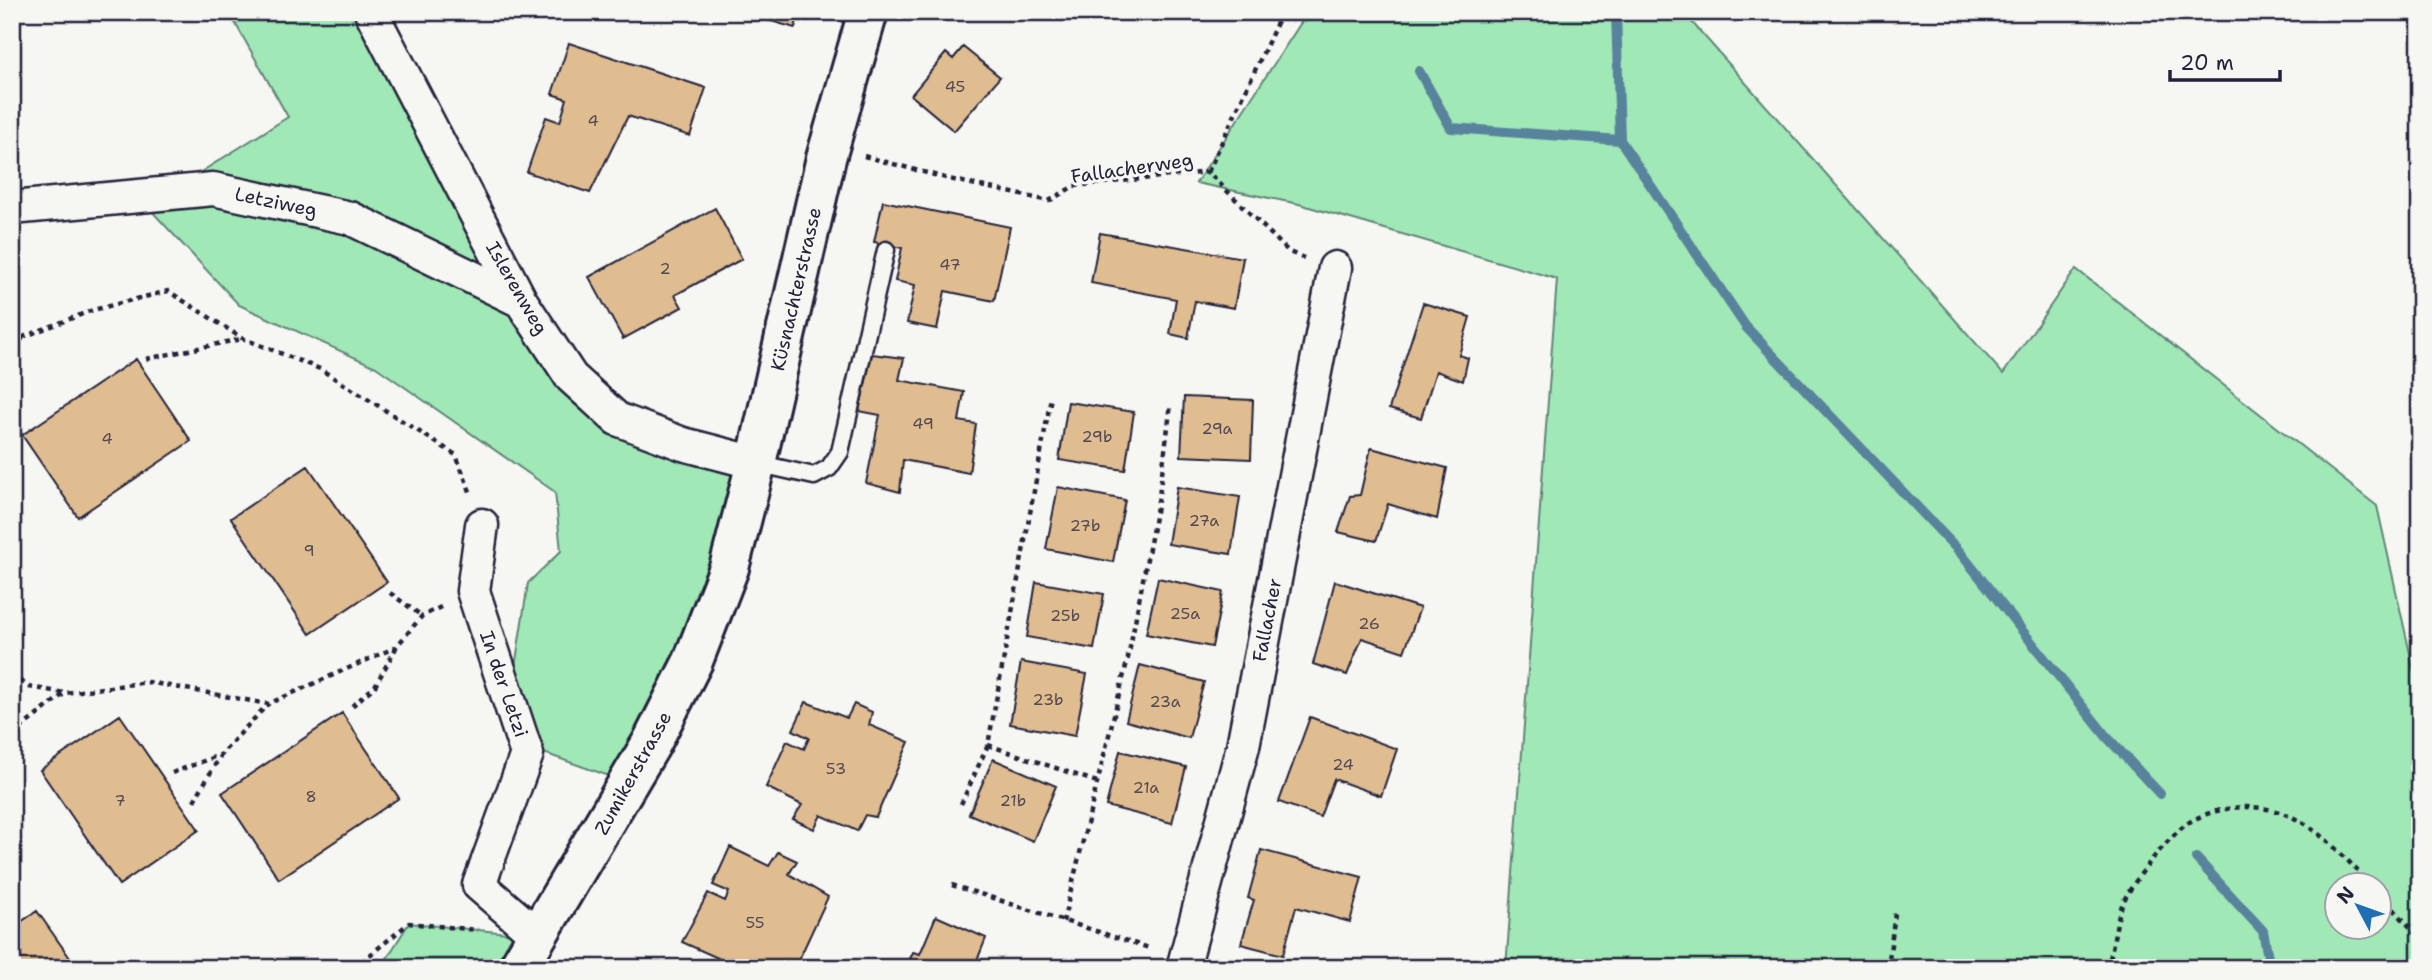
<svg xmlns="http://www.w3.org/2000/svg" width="2432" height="980" font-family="'Shantell Sans',sans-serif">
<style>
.green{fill:#a0e8b6;stroke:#618578;stroke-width:2;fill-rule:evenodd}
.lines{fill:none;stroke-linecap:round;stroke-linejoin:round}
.stream{stroke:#58839c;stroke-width:10}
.building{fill:#e0bc91;stroke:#22223b;stroke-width:2}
.service-casing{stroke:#22223b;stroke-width:21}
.minor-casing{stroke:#22223b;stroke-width:37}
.secondary-casing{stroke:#22223b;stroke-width:44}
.path{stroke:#22223b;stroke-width:4.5;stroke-dasharray:5 5;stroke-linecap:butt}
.service{stroke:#f6f6f2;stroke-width:16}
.minor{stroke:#f6f6f2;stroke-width:32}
.secondary{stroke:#f6f6f2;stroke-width:38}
.labels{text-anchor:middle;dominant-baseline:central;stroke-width:6;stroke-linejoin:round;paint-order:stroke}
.number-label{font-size:16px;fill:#524850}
.street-label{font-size:19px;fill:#22223b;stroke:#f6f6f2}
</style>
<rect width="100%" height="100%" fill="#f6f6f2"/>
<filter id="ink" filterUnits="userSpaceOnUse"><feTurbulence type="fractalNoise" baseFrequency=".0143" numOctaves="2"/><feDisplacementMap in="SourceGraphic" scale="14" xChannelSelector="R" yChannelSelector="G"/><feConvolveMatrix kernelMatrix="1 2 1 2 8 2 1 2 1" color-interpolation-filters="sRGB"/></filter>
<g filter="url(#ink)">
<path class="green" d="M229,12H371L521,301L618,419L756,463L729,568L612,777L538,751L514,674L528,583L561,551L555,492L376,367L239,305L147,206L288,117Z
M1308,12H1683L2003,374L2076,269L2377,506L2420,698V968H1506L1557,279L1299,204L1196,183ZM2338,886H2380V928H2338Z
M409,923L538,936L518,968H381Z"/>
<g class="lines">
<path class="stream" d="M1616,12L1620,140L1746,327L1959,551L2106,736L2160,794
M1419,71L1451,128L1620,140
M2196,858L2263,931L2270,968"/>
</g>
<path class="building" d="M740,12H799L795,28Z
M569,43L706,88L690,136L628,116L590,193L527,172L546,117L560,122L567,99L552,94Z
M963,47L1000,77L954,131L911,95L946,53L953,59Z
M883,201L1010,227L994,301L945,291L937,329L907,323L915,285L895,281L902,248L874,242Z
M715,208L742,259L675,295L682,307L623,339L589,277Z
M1100,233L1243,258L1234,308L1195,301L1188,338L1170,334L1176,299L1091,283Z
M1423,303L1470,317L1459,355L1468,358L1463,381L1436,371L1421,418L1389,409Z
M872,354L904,358L899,380L964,392L959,421L976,424L969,473L903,460L900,492L866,483L880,415L859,411Z
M136,359L191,441L78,517L22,435Z
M1184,397L1253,400L1251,459L1181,456Z
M1068,402L1134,412L1125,470L1059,460Z
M1371,448L1447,468L1437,519L1388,504L1376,541L1338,532L1350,496L1360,495Z
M308,466L387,582L310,634L231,518Z
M1058,487L1125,500L1113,562L1046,549Z
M1177,487L1240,497L1231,554L1168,544Z
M1158,578L1223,592L1212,647L1146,634Z
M1335,581L1420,608L1404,652L1362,638L1347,675L1313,664Z
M1036,582L1104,594L1094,649L1027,637Z
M1021,662L1087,674L1075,736L1010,724Z
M1140,665L1204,682L1189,738L1126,721Z
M806,702L847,718L854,704L872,712L869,725L909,742L876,817L865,815L857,831L821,815L814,829L793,819L802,805L766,787L787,741L804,749L809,738L793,730Z
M342,713L399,798L279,879L222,793Z
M120,715L199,830L119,885L40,770Z
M1310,717L1397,749L1381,796L1334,779L1320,817L1279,802Z
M1120,751L1186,767L1172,823L1106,806Z
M993,759L1056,786L1033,841L969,814Z
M730,847L769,866L778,852L797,861L789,874L828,897L795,968H713L718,958L682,942L708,893L725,901L729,892L713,885Z
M1261,850L1362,877L1350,922L1296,907L1283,955L1241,944L1254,900L1248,898Z
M37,911L77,968H12V928Z
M936,916L986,938L974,968H906L913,952L920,954Z"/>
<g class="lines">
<defs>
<path id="service" d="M756,463L814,476L829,468L840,452L886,250"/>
<path id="minor" d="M371,12L521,301L571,377L617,419L683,444L756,463
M12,208L213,189L350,218L521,301
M482,525L473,591L527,754L479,885L538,936
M1183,968L1243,746L1335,268"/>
<path id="secondary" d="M518,968L651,744L693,661L729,568L756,463L826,158L868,12"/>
</defs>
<use href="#service" class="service-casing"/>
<use href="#minor" class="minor-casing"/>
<use href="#secondary" class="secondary-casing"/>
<path class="path" d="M864,156L949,179L1049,201L1074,186L1208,172L1289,252L1304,258
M1208,172L1282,12
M12,336L23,337L93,310L168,291L242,338L320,369L456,455L471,494
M12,347L23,338
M146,359L241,339
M390,593L422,616
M12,675L29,687L65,693
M352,706L375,686L396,648
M12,735L65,693L148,682L268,704L396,647L422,616L443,606
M988,745L1097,782
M172,773L222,754
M194,801L222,753L267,705
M961,804L988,745L1051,397
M952,885L1152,949
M2380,894L2420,938
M1063,922L1128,658L1159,496L1171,404
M354,968L409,923L478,930
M1888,968L1895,913
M2108,968C2113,948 2115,925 2122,905C2130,884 2173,830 2193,820C2225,804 2264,802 2296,819C2326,836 2348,860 2371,886"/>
<use href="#service" class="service"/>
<use href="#minor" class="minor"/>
<use href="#secondary" class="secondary"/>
</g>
</g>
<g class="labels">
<g class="number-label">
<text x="955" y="86">45</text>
<text x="593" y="120">4</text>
<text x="950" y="264">47</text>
<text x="665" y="268">2</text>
<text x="923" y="423">49</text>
<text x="1217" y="428">29a</text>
<text x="1097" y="436">29b</text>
<text x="107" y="438">4</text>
<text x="1204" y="520">27a</text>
<text x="1085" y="525">27b</text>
<text x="309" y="550">9</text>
<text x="1185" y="613">25a</text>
<text x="1065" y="615">25b</text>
<text x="1369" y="623">26</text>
<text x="1048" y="699">23b</text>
<text x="1165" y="701">23a</text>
<text x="1343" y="764">24</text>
<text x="836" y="768">53</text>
<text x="1146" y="787">21a</text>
<text x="311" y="796">8</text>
<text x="120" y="800">7</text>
<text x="1013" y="800">21b</text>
<text x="755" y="922">55</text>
</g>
<g class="street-label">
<text transform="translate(1132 168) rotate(-8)">Fallacherweg</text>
<text transform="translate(276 202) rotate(12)">Letziweg</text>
<text transform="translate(517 288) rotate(60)">Islerenweg</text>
<text transform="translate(796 289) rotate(-77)">Küsnachterstrasse</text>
<text transform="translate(1267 620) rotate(-79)">Fallacher</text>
<text transform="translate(504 684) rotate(71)">In der Letzi</text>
<text transform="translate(633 773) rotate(-61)">Zumikerstrasse</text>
</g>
</g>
<rect width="2432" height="980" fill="none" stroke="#f6f6f2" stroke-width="42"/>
<rect x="21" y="21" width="2390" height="938" fill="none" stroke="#22223b" stroke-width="2.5" filter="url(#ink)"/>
<g transform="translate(2358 906) rotate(311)"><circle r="33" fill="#f6f6f2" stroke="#a1a1a9" stroke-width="2"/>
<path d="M0-5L12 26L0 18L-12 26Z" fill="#1f6fb2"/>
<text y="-10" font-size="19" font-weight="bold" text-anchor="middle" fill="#22223b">N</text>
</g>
<path d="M2170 70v10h110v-10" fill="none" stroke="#22223b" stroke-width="3.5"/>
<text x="2180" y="70" font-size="21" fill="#22223b" stroke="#f6f6f2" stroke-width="5" paint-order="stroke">20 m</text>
</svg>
